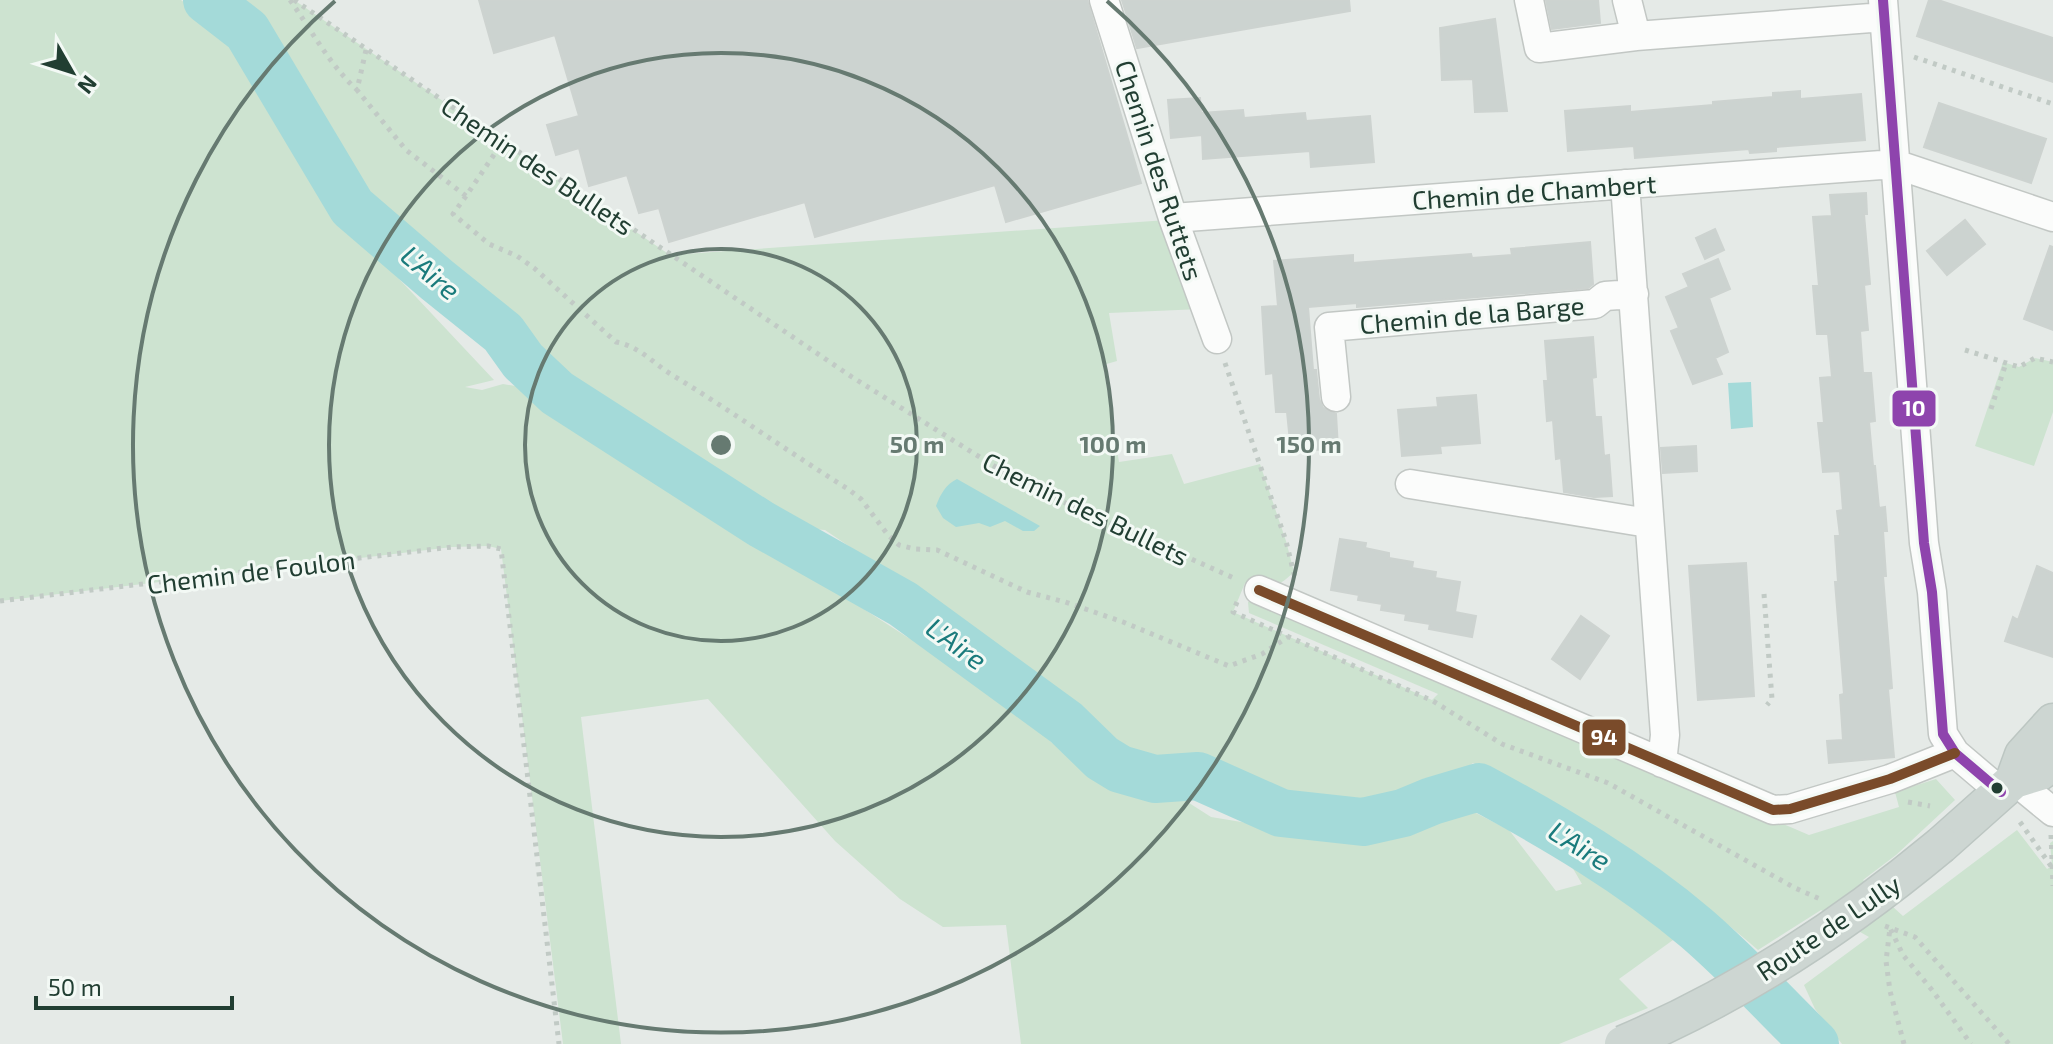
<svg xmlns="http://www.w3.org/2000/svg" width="2053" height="1044" font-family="'Exo 2',sans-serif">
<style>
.green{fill:#cde3d0}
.water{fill:#a4dad9}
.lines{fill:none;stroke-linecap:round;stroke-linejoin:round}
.river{stroke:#a4dad9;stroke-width:48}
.building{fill:#ccd3d0;stroke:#cdd3d0;stroke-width:2}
.minor-casing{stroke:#c2c7c4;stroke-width:31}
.major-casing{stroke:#bcc6c2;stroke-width:39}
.path{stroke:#c1cac5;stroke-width:5;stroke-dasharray:4 6;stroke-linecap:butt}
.minor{stroke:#fbfcfb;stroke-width:28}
.major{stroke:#cdd6d2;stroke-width:36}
.major-bridge-casing{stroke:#bcc6c2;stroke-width:39;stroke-linecap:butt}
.major-bridge{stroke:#cdd6d2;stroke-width:36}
.bus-1-casing{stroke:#f3f9f5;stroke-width:16}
.bus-2-casing{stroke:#f3f9f5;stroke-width:16}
.bus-1{stroke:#8e44ad;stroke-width:10}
.bus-2{stroke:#7a4b2a;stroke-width:10}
.ring{fill:none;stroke:#667a71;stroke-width:4}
.bus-dot{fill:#213e32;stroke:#f3f9f5;stroke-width:3}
.labels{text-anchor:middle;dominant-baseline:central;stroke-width:6;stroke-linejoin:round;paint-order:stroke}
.street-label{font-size:26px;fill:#213e32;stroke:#f3f9f5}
.water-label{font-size:28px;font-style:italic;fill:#1a7b7c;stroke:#f3f9f5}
.centre{fill:#667a71;stroke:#f3f9f5;stroke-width:4}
.ring-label{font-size:24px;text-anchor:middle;font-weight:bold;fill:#667a71;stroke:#f3f9f5;stroke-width:6;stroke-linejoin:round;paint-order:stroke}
.line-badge{stroke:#f3f9f5;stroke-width:3}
.badge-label{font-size:22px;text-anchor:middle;font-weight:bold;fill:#fff}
</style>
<rect width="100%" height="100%" fill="#e5eae7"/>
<path class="green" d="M0,0H181L238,45L303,147L324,199L494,380L465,387L482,390L503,384L532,389L541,404L610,441L683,492L907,637L968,663L1044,724L1051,742L1109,783L1150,795L1167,793L1186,801L1211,817L1320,835L1392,831L1403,821L1429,819L1472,811L1509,830L1556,891L1582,884L1568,860L1582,855L1671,926L1673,940L1619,979L1648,1008L1559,1044H1021L1006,925L943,927L900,899L835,841L708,699L581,717L621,1044H563L501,549L488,546L452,547L0,601Z
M231,0H294L670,255L1167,220L1201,309L1109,313L1117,361L1103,365L1119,462L1172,454L1184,484L1260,464L1286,541L1294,572C1277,588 1267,593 1245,583L1233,612L1432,700L1438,694L1249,613L1248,602L1259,598L1809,835L1899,807L1895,792L1936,779L1955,800L1896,855L1863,880L1903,916L2017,830L2047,869L2052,866L2050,843L2053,841V1044H1842L1815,1009L1804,985L1869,937L1821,910L1758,950C1673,875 1573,814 1473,763L1436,789L1386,805L1346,810L1308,807L1272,799L1199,767L1112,749L1092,735L1054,699L1008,667L921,595L825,530L814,529L765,504L623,417L551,364L514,320L476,297L359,200L282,58Z
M2035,358L2053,362V412L2034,466L1975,446L2003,362L2019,367Z"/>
<path class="water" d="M1751,382L1753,427L1731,429L1728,383Z
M957,479L1040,526L1034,531H1023L1005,521L990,527L979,523L956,527L943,518L936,506C940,495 946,484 957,479Z"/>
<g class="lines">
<path class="river" d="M207,0L247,31L352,207L437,280L503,333L523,361L557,393L761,524L903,604L1066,723L1102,758L1120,769L1155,779L1198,776L1281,813L1363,822L1403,813L1432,801L1479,787C1555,828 1630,872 1696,928C1738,964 1776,1006 1815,1044"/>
</g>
<path class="building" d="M479,0H1087L1141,183L1006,222L995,185L815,237L805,202L669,242L659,208L639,213L627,175L589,186L579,148L556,155L547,125L579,116L555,35L494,53Z
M1122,0H1349L1350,11L1137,48Z
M1546,0H1598L1600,23L1552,29Z
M1929,0H1938L2053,38V82L1917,36Z
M1495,19L1507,111L1475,112L1473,79L1442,80L1440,28Z
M1800,91V99L1861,94L1865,140L1776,147V151L1750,153L1749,149L1635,158L1634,146L1568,151L1565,111L1630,106V112L1713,105V102L1773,97V93Z
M1200,98L1201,113L1243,110L1244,118L1305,113L1306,121L1370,116L1374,162L1311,167L1310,151L1203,159L1202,135L1171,138L1168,100Z
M1939,103L2046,139L2031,183L1924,147Z
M1866,193L1867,214H1864L1870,284L1864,285L1868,330L1860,331L1863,373H1871L1875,421L1869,422L1873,466H1875L1879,508L1885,507L1887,531H1883L1886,576H1883L1892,688L1888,689L1894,757L1829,763L1827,741L1843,740L1840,695L1844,694L1835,582H1838L1835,536H1840L1837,511L1843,510L1840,471L1823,472L1818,423H1824L1820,378L1832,377L1828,334H1817L1813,286H1819L1813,217L1832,216L1830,195Z
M1965,220L1985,244L1947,275L1927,251Z
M1715,229L1724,250L1705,259L1696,238Z
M1590,242L1593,284L1588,288L1357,307V303L1308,307L1313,370H1316L1319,399L1323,408L1336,414L1338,448L1291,452L1287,412H1276L1273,373L1266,374L1262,307L1278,306L1274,261L1353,255V263L1471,254L1472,258L1512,255L1511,249Z
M2050,246L2053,247V330L2024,319Z
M1718,259L1730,289L1709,298L1728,352L1715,358L1722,374L1693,384L1671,331L1679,328L1666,297L1689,287L1683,274Z
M1593,337L1596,377L1592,378L1595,417H1601L1604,456L1609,455L1612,496L1594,497L1564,492L1561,458L1556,459L1553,420L1547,421L1544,381H1548L1545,341Z
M1476,395L1480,443L1440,446L1441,453L1402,456L1398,410L1438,407L1437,398Z
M1696,446L1697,471L1663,473L1661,448Z
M1340,539L1366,543L1365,548L1389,553V558L1413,562L1412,568L1436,572L1435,578L1460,582L1455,612L1476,616L1472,637L1429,629L1430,624L1405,620L1406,614L1381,610L1382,604L1358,600L1359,595L1331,590Z
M1746,563L1754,696L1698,700L1689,566Z
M2037,566L2053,573V657L2005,641L2013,617L2018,620Z
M1581,616L1609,636L1580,679L1552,659Z"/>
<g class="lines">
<defs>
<path id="minor" d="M1104,0L1173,218L1217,339
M1529,0L1539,48L1636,36L1884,17
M1627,0L1636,36
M1883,0L1924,543L1932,592L1943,734L1955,753L2001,792
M1625,184L1665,735L1662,763
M1173,218L1895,164L2053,217
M1336,397L1329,327L1595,304L1605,296L1634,294
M1410,484L1648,523
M1259,590L1773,810L1790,809L1890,779L1955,753
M2014,780L2053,812"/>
<path id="major" d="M2014,780L2023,755L2053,722
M1941,845L2014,780L2040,772L2053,760"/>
</defs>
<use href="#minor" class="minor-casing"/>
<use href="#major" class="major-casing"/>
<path class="path" d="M290,0C312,31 329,64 357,90
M294,0L852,377L994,466L1032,488L1236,579
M366,50L357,90L406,150L466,196L504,140
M1914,57L2053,104
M466,196L453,214L489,244L517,256L534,268L616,342C638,346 651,361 669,373C730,410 787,451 848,489L861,499L888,535L899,545L915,549L937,550L1027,592L1065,602L1123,622L1229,666L1262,654L1288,637
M1965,350L2019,367L2035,358L2053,362
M1225,363L1286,541L1295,578
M1991,409L2006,363
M1764,594L1772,699L1767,705
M0,601L452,547L488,546L501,549L559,1044
M1237,602L1233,612L1433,701L1502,744L1608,783L1795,888L1820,899
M1908,802L1930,806
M2020,822L2051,866
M2051,835L2053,886
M1885,926L1915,937L2009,1044
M1904,1044L1890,991L1886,961L1890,928L1903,955L1932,990L1971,1044"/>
<use href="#minor" class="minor"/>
<use href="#major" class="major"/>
<defs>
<path id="major-bridge" d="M1623,1044C1739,995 1845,925 1941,845"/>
</defs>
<use href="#major-bridge" class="major-bridge-casing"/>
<use href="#major-bridge" class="major-bridge"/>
<defs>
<path id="bus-1" d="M1883,0L1924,543L1932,592L1943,734L1955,753L2001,792"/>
<path id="bus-2" d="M1259,590L1773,810L1790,809L1890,779L1955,753"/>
</defs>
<use href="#bus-1" class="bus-1-casing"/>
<use href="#bus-2" class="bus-2-casing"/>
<use href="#bus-1" class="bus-1"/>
<use href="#bus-2" class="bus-2"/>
</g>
<g class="ring">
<circle cx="721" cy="445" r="196"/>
<circle cx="721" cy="445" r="392"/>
<path d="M1107 1A588 588 0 1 1 335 1"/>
</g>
<circle class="bus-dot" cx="1997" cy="788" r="7"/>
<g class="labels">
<g class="street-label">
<text transform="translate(538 165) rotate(34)">Chemin des Bullets</text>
<text transform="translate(1160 170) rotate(72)">Chemin des Ruttets</text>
<text transform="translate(1534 191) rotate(-4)">Chemin de Chambert</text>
<text transform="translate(1472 314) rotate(-5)">Chemin de la Barge</text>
<text transform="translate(1086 508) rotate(26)">Chemin des Bullets</text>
<text transform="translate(251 571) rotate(-7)">Chemin de Foulon</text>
<text transform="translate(1828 927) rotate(-34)">Route de Lully</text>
</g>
<g class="water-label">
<text transform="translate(431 272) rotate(40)">L'Aire</text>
<text transform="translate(957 643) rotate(36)">L'Aire</text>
<text transform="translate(1580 845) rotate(32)">L'Aire</text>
</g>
</g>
<circle cx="721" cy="445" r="12" class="centre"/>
<g class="ring-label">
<text x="917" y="453">50 m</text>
<text x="1113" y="453">100 m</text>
<text x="1309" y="453">150 m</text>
</g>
<g class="line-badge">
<rect x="1891" y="389" width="46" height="39" rx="8" fill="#8e44ad"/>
<rect x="1581" y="718" width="46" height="39" rx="8" fill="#7a4b2a"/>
</g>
<g class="badge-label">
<text x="1914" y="416">10</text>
<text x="1604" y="745">94</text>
</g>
<g transform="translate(72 72) rotate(129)" stroke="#f3f9f5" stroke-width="6" paint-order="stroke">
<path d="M0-6L14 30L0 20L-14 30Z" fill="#213e32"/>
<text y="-12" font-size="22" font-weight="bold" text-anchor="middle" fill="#213e32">N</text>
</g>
<path d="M36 996v12h196v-12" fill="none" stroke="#213e32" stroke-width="4"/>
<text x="48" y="996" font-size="24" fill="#213e32" stroke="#f3f9f5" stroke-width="6" paint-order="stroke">50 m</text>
</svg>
